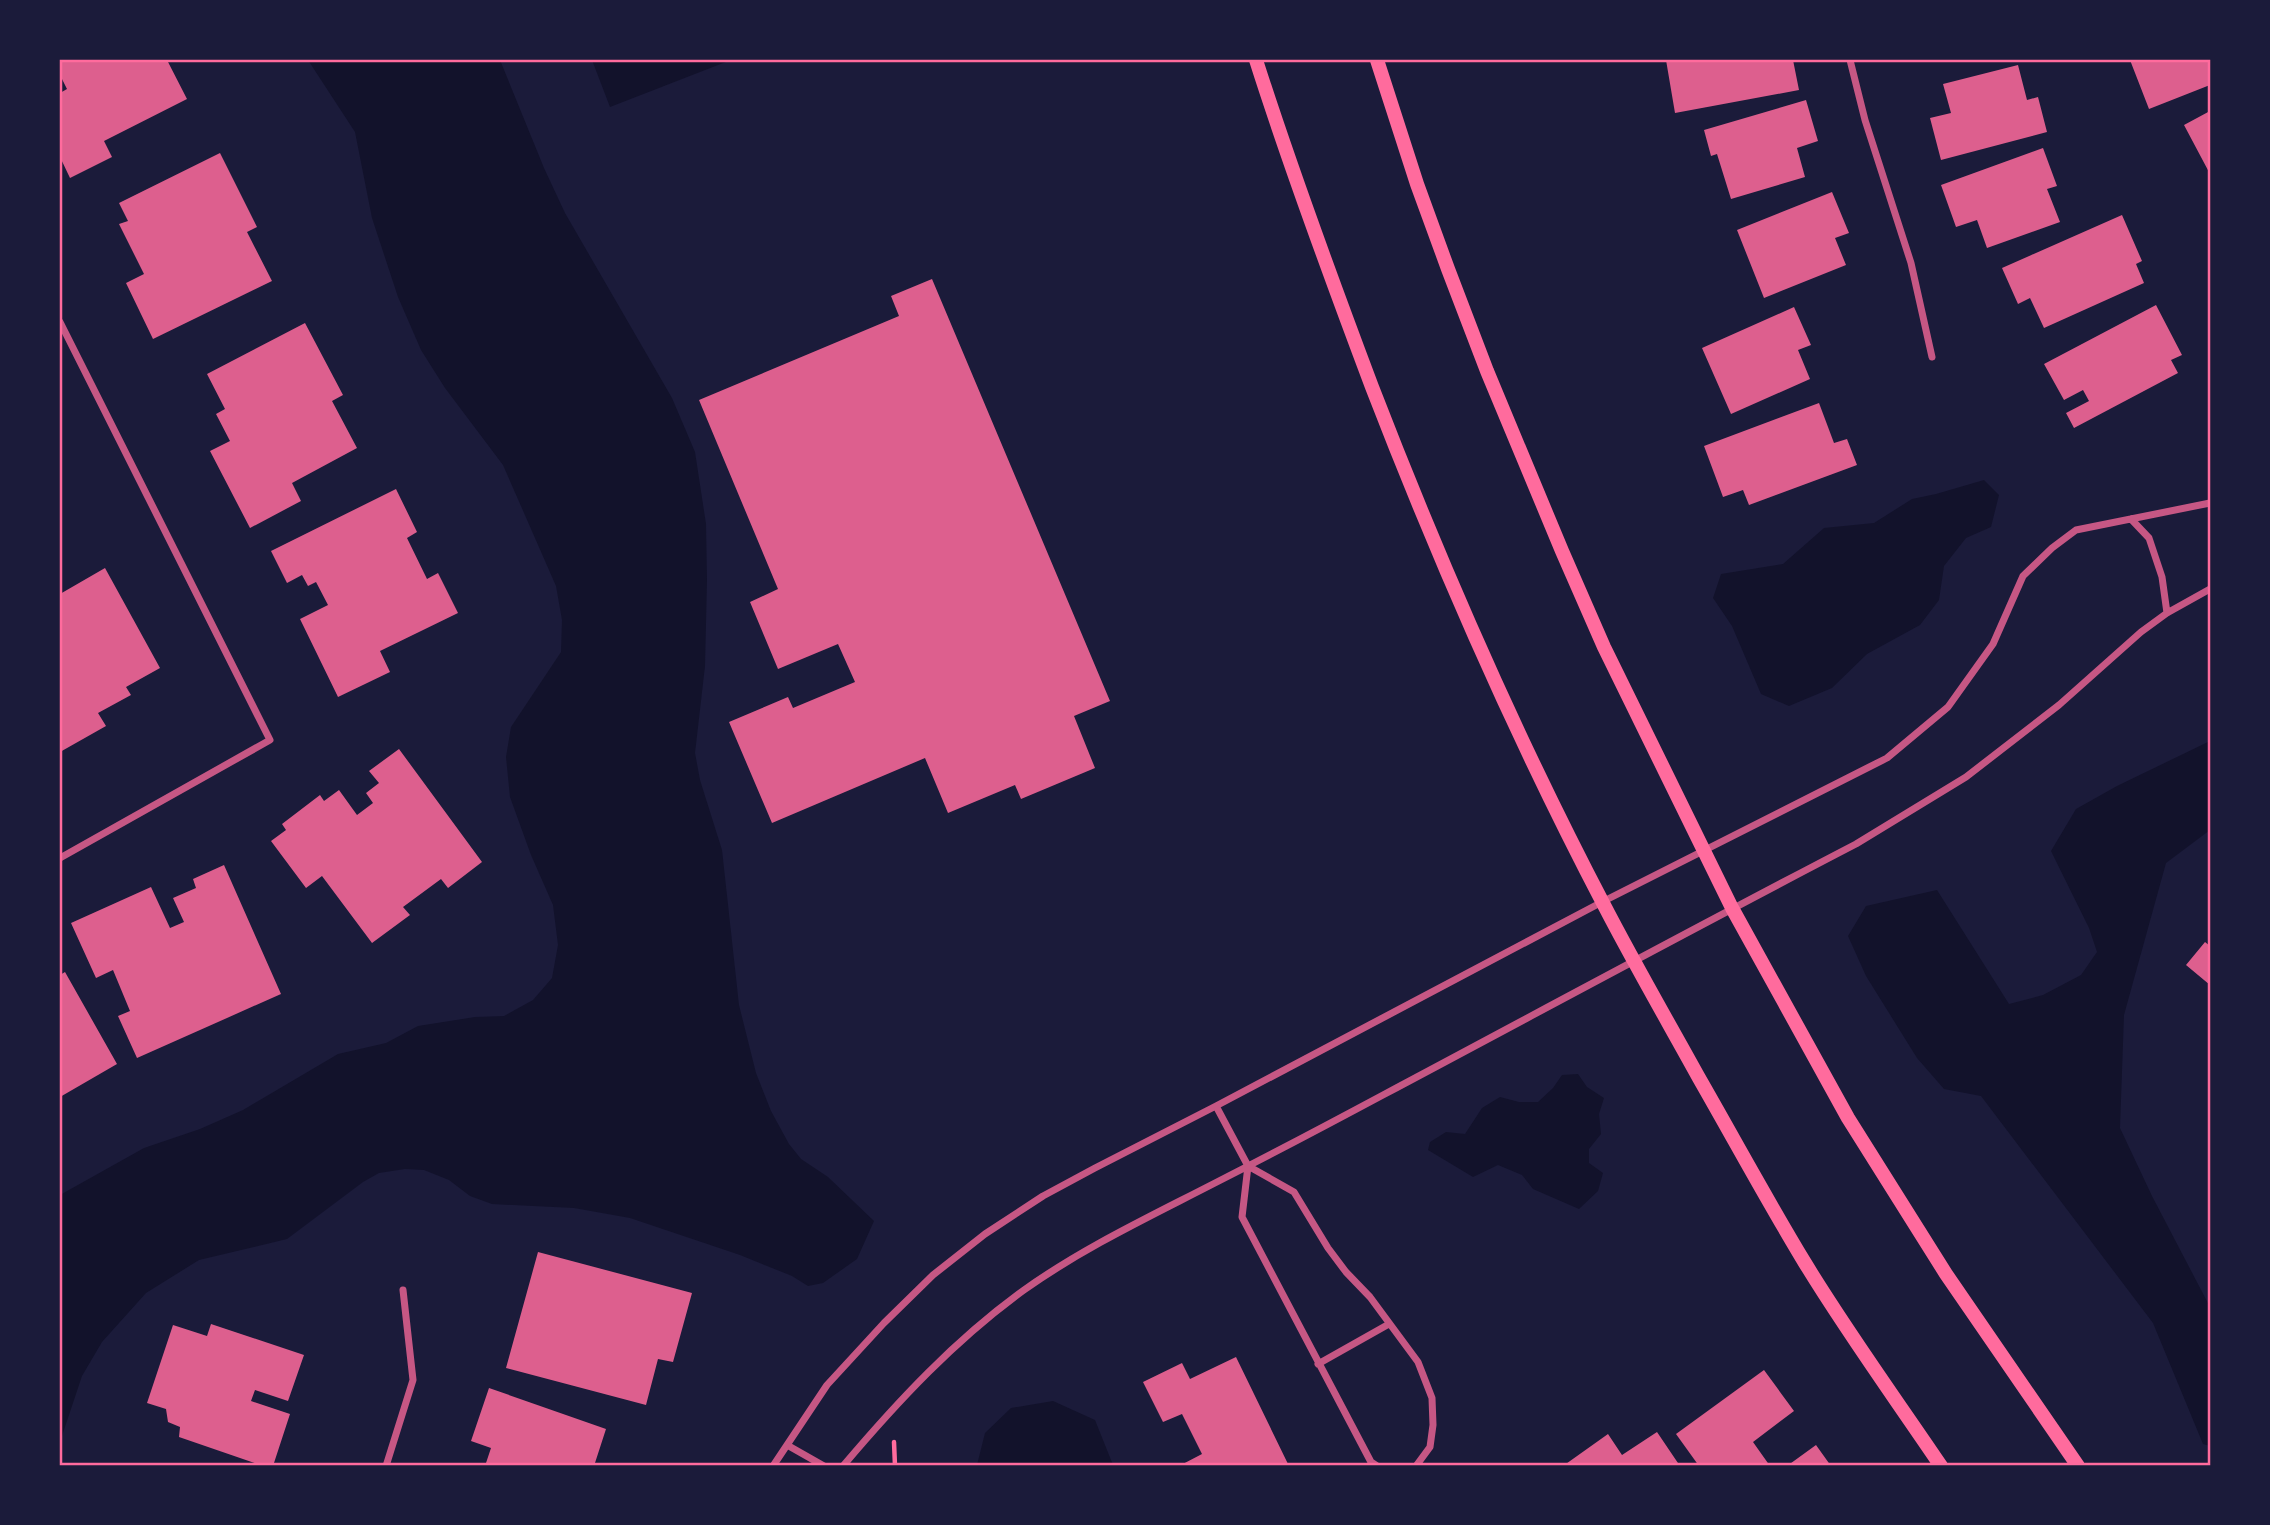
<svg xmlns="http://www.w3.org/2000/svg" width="2270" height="1525" font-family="'Fira Sans',sans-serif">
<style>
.water{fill:#12122b}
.building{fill:#dd5f8e}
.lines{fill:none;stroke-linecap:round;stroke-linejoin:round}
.path{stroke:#ff6b9d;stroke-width:4.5}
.minor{stroke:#c65784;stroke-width:7}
.secondary{stroke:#ff6b9d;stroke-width:14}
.neatline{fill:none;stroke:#ff6b9d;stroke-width:2.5}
</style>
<rect width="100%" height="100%" fill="#1b1b3a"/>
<path class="water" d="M308,60H500L544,168L565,213L672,398L695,452L706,524L707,580L705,666L695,753L700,780L722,850L739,1005L756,1073L771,1111L789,1144L801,1159L828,1177L874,1221L857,1259L823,1283L808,1286L792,1276L740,1255L630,1218L574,1208L492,1204L470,1196L449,1180L424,1170L405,1169L379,1173L363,1182L287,1239L199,1260L146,1293L102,1342L82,1376L60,1442V1195L144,1148L200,1129L243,1110L338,1054L386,1043L418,1026L475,1017L504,1016L533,1000L552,978L558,945L553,905L531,855L510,797L506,757L511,727L561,652L562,620L556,586L503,465L445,388L421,350L398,297L372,218L355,132Z
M592,60H731L610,107Z
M1984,480L1999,495L1991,527L1966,538L1944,566L1939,600L1920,625L1867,654L1832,688L1789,706L1761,694L1732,626L1713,598L1721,574L1783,564L1824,528L1874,523L1912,499L1936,494Z
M2210,741V830L2166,863L2124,1015L2120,1128L2152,1196L2210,1307V1446L2203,1444L2153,1323L1981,1096L1944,1089L1917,1058L1866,976L1848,936L1866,906L1937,890L2009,1004L2043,995L2081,975L2097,952L2089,928L2051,851L2076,809L2117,786Z
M1578,1074L1587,1087L1604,1098L1599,1114L1601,1134L1589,1149V1163L1603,1173L1598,1191L1579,1209L1533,1189L1522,1175L1498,1165L1473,1177L1428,1150L1430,1142L1446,1132L1465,1134L1482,1108L1500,1097L1519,1102H1538L1553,1088L1562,1075Z
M1053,1401L1095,1420L1113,1465H977L985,1433L1011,1408Z"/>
<path class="building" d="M60,60H167L187,99L104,141L112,157L70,178L60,157V93L67,89L62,79L60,81Z
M1666,60H1793L1799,90L1675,113Z
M2130,60H2210V85L2149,109Z
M2018,65L2027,100L2038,97L2047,132L1941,160L1930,118L1951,113L1943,84Z
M1806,100L1818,141L1797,148L1805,177L1731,199L1717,154L1711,156L1704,130Z
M2210,111V174L2184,125Z
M2043,148L2057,186L2047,189L2060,222L1987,248L1977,220L1956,227L1941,185Z
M220,153L257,227L247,232L272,281L153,339L126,283L144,274L119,224L128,221L119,203Z
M1832,192L1849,233L1835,238L1846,265L1764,298L1737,230Z
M2122,215L2142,261L2136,264L2144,283L2044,328L2030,298L2018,304L2002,268Z
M932,279L1110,701L1074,716L1095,768L1021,799L1015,785L948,813L925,758L772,823L729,722L788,697L793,708L855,682L838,644L778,669L750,602L778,589L699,400L899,316L891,296Z
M2156,305L2182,355L2171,360L2178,373L2074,428L2066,413L2089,401L2083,390L2064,400L2044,364Z
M1794,307L1811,345L1798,350L1810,379L1731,414L1702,348Z
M305,323L343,395L332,401L357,448L292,483L301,501L250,528L210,451L230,441L216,414L225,409L207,374Z
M1819,403L1834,443L1847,439L1857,465L1749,505L1743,490L1723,497L1704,446Z
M396,489L417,532L407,538L427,579L438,573L458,613L380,651L390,672L338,697L300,619L328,605L316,582L308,586L302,575L287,583L271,551Z
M105,568L160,668L126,687L131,695L98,713L106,726L60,752V594Z
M399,749L482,862L448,888L441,879L403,907L410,915L372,943L322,876L306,888L271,841L286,830L282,824L320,795L324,801L339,790L357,815L373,803L366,793L379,783L369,771Z
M224,865L281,994L137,1058L118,1016L130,1011L113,970L96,978L71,923L151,887L170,928L184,922L173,898L196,888L193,879Z
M2205,942L2210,946V985L2186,965Z
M65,972L117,1064L60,1097V975Z
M538,1252L692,1293L673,1362L658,1359L646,1405L506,1368Z
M211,1324L304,1355L288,1401L255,1390L251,1401L290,1414L273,1466H263L179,1437L180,1427L168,1422L166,1409L147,1403L173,1325L207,1336Z
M1236,1357L1288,1464L1284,1466H1179L1202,1454L1182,1414L1163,1422L1143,1382L1182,1363L1190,1379Z
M1764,1370L1794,1411L1753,1442L1770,1466H1699L1676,1434Z
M489,1388L606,1429L594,1466H485L491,1448L471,1441Z
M1657,1432L1680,1466H1563L1608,1434L1622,1455Z
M1816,1445L1831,1466H1787Z"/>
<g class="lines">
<path class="path" d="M894,1442L895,1466"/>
<path class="minor" d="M1850,60L1865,120L1911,263L1932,357
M60,322L270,740L60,858
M2131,519L2149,538L2162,577L2167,613
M1216,1106L1248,1166L1294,1192L1328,1248L1346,1272L1370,1297L1418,1362L1432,1398L1433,1425L1430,1447L1416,1466
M1248,1166L1242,1217L1371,1462L1377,1466
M1318,1364L1389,1324
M787,1445L824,1466
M386,1466L413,1380L403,1290
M773,1466L827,1385L884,1323L933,1275L985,1234L1043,1196L1095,1168L1216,1106L1602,902L1887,758L1948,707L1993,644L2023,576L2052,548L2076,530L2210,503
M843,1466C898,1401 955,1340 1024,1290C1083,1248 1149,1217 1213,1184C1270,1155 1327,1125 1383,1095C1541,1011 1698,926 1856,844L1966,777L2059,705L2141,632L2167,613L2210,589"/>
<path class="secondary" d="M1256,60C1291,170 1331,278 1372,387C1440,563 1516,737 1604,905C1634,963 1667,1020 1699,1078C1734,1139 1768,1202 1805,1263C1847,1332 1895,1398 1941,1466
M1377,60L1417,184L1448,269L1487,371L1562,551L1604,647L1732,908L1848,1118L1946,1274L2078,1466"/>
</g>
<rect width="2270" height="1525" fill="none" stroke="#1b1b3a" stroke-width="122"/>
<rect x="61" y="61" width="2148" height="1403" class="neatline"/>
</svg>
